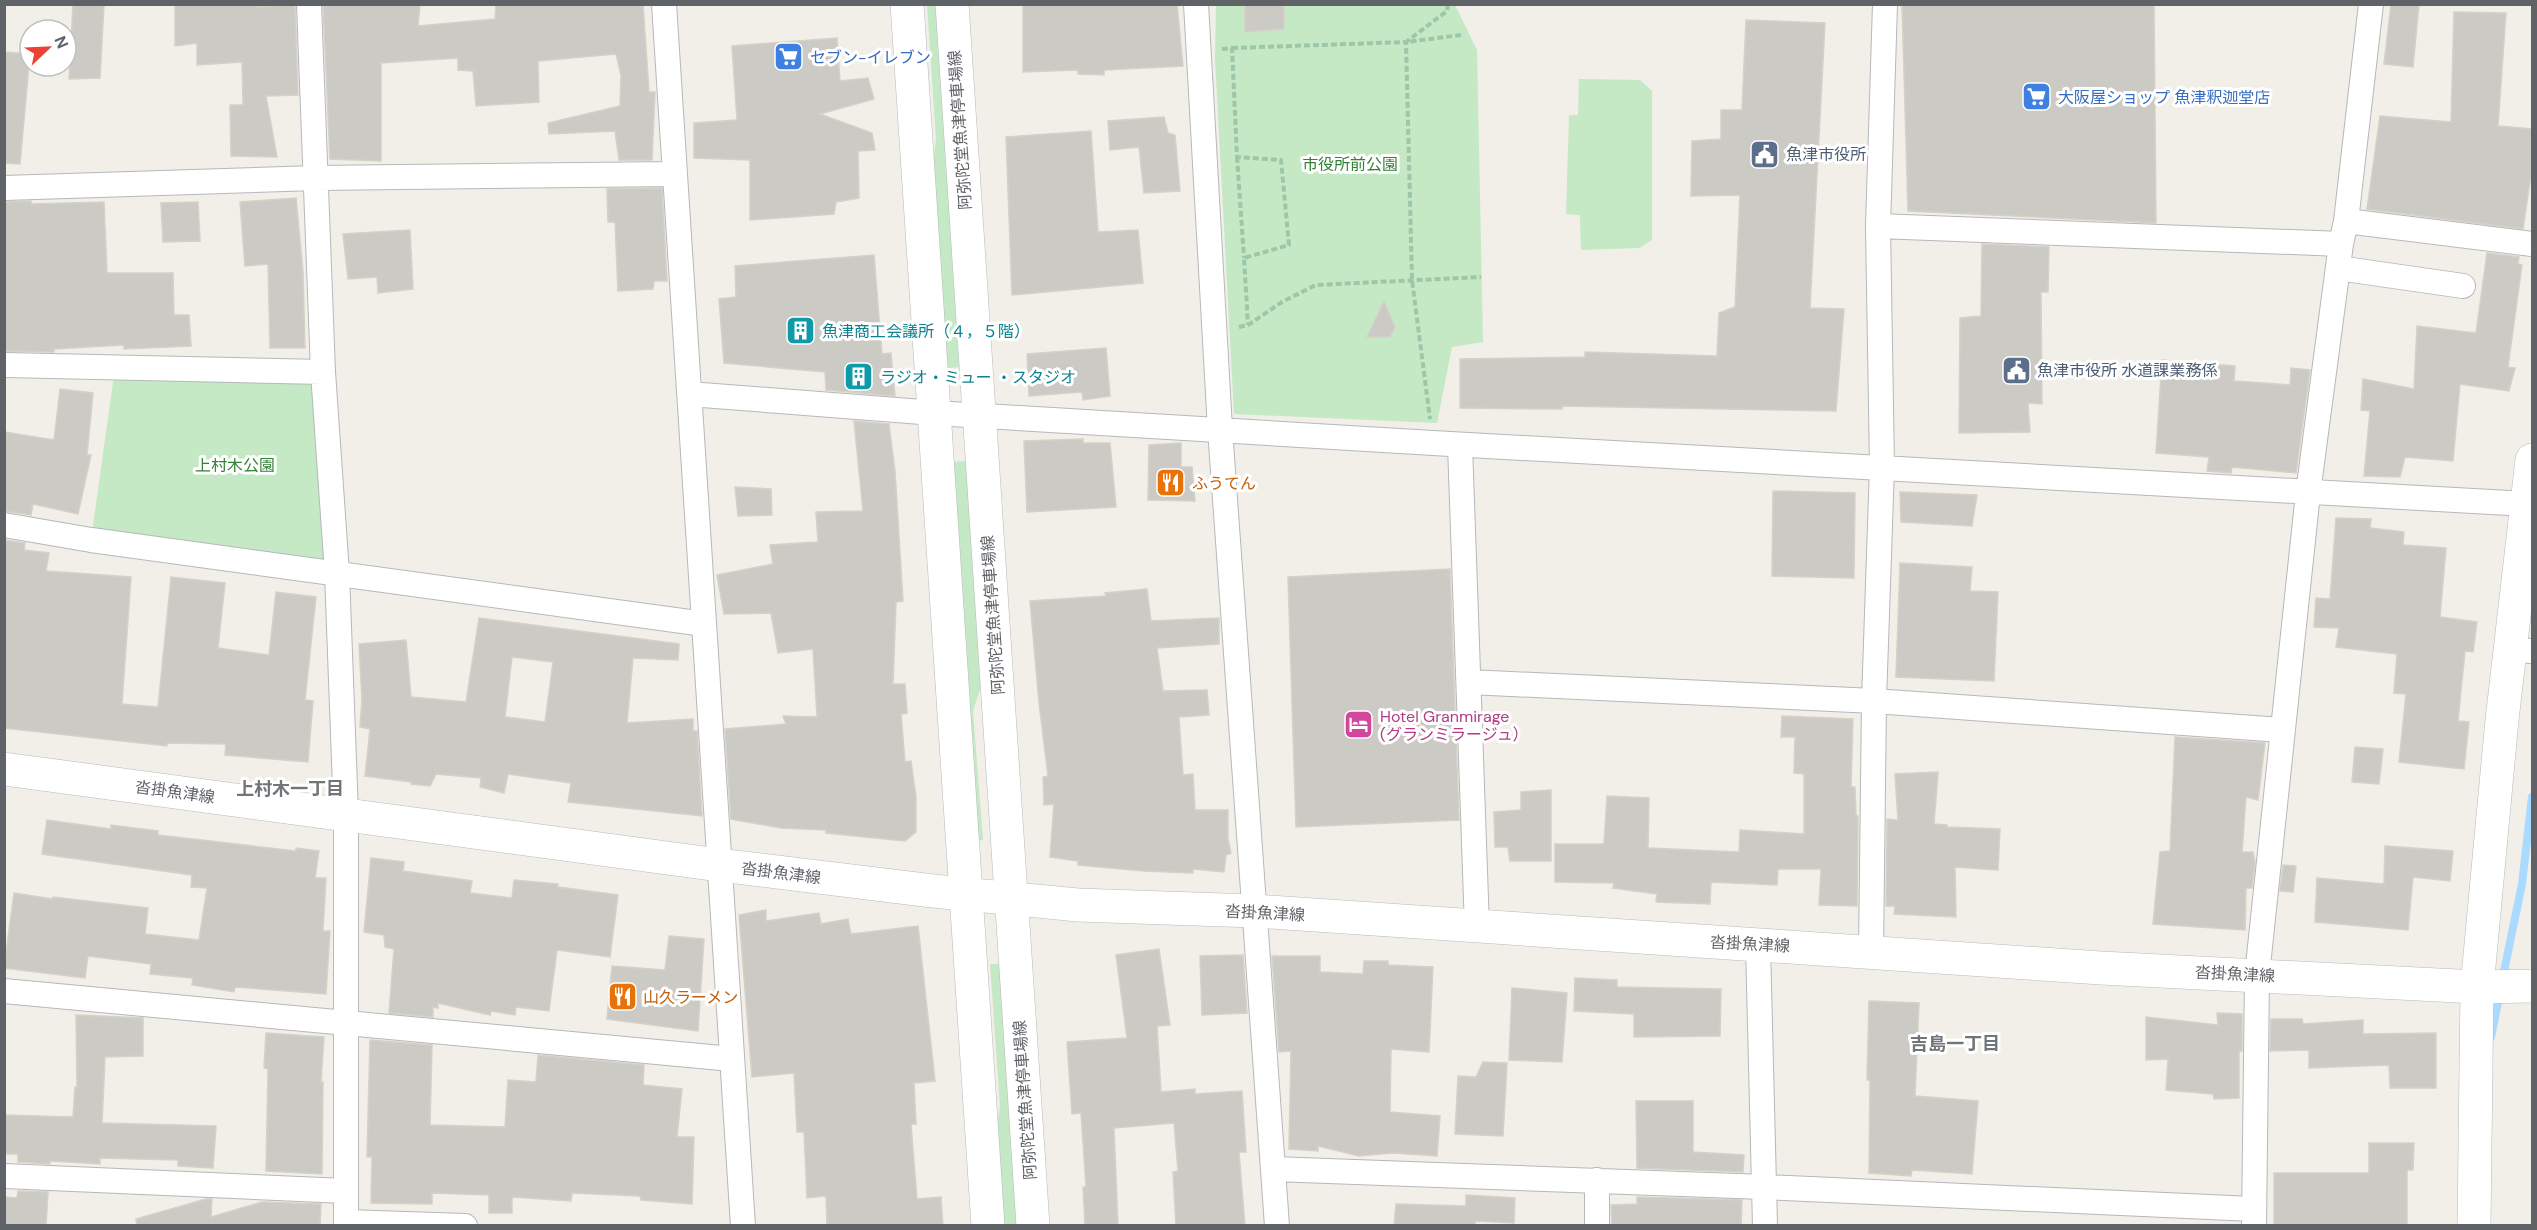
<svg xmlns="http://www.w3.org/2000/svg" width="2537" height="1230" font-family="'DM Sans','Noto Sans JP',sans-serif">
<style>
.green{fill:#c5e8c5}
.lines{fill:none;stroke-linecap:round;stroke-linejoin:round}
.stream{stroke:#aadaff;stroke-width:8}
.building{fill:#cccac5;stroke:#d6d1c6;stroke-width:1.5;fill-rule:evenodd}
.street-casing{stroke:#b5b8bc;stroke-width:26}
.secondary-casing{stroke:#b6babf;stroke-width:34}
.path{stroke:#9cc7a9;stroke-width:4;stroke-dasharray:6 3;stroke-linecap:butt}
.street{stroke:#fff;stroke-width:24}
.secondary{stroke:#fff;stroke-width:33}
.labels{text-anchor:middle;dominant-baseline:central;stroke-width:6;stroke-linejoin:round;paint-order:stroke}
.shop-label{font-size:16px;fill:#366cbe;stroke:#fff;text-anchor:start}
.street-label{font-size:16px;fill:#5f6368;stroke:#fff}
.service-label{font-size:16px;fill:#4e5e75;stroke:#fff;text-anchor:start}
.park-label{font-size:16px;fill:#348238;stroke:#fff}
.culture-label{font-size:16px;fill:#0d838f;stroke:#fff;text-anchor:start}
.food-label{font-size:16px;fill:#c56008;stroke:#fff;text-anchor:start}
.hotel-label{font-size:16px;fill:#b23c85;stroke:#fff;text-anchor:start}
.neighbourhood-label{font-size:18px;font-weight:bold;fill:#70757a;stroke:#fff}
</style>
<rect width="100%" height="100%" fill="#f1efe8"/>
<path class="green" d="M927,5H937L959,367L943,369L931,180L936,139Z
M1216,5H1455L1477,50L1483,342L1452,347L1437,423L1234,414L1215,59Z
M1579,79L1640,80L1652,91V240L1639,248L1581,250L1580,215L1566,214L1569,115H1578Z
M115,368L323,372L337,573L91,540Z
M967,461L982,683L973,711L983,840L974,841L951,462Z
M990,964H1001L1017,1225H999L993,1151L1000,1106Z"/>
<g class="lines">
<path class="stream" d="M2502,981L2522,884L2532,797
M2491,1037L2500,993"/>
</g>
<path class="building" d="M73,4H104L100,78L69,79Z
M175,4H258L257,7L295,4L298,95L266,96L277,157L231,156L230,105H243L242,62L197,65V43L175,46Z
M323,4H420L418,26L495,19L496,4H643L649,92H655L652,160H619L615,131L549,134L548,123L620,106L621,75L616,54L538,61L539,102L476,106L473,71L458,70V58L381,63V161L330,159Z
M1023,4H1177L1183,66L1104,70V75L1078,74V70L1023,72Z
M1245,4H1284V29L1245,32Z
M1902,4H2154L2156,223L1908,211Z
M2391,4H2419L2413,67L2384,64Z
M2454,12L2506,13L2498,126L2532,129V168L2523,229L2367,209L2380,116L2451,122Z
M1746,20L1825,23L1810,308L1844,309L1836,411L1562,406V409L1460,408V359L1585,357V352L1717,356L1719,313L1735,307L1740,195L1691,196L1692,141L1721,139V110H1742Z
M837,38L840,81L868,78L874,99L820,114L872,133L875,150L858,151L859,198L836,202L834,214L750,220V160L694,158V123L737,120L732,46Z
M4,52L30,54L20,164L4,163Z
M1164,117L1168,133L1175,135L1180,191L1144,193L1139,147L1110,150L1108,121Z
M1091,131L1098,232L1138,230L1143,283L1012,295L1006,137Z
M662,188L667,281H654L653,289L618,291L615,222H608L607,189Z
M296,198L303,272L305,348H270L268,264L245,266L240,202Z
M31,201V204L104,202L107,273H173L174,315H189L191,346L124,349V345L54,349V352L4,351V202Z
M198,202L200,241L163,242L161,203Z
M410,230L413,289L378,293L377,277L348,279L343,234Z
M1982,244L2049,247L2048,292H2041L2042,404L2028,403L2030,432L1959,433L1960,318L1981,316Z
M2487,253L2519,257L2518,264L2522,265L2508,367L2515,368L2509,391L2460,384L2453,461L2405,457L2400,477L2364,476L2370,411L2361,410L2363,379L2414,389L2417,326L2476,333Z
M874,255L882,354L891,353L895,396L826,390L825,372L724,363L719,299L736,297L735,266Z
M1384,301L1395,327L1390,337H1367Z
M1106,348L1110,396L1083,400L1082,392L1029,396L1027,354Z
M2162,360L2235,366L2234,381L2290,385L2291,368L2310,370L2296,473L2232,467L2231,473L2207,471L2209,457L2156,453Z
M60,389L93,393L87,455H91L78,514L33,504L31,515L4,511V432L54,440Z
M854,421L889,424L895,471L903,601L896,602L893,684H905L907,713L901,714L905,762L911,761L916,797V832L905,841L826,833V830L781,828L731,819L725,729L786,724L783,716L817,717L813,649L778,653L771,613L724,614L717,575L773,564L770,545L818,542L816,512L863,511Z
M1083,439V443H1110L1116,507L1027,512L1024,441Z
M1181,443V467H1192L1195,501L1148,500L1149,445Z
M735,487L771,489L772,515L738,516Z
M1773,491L1855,493L1854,578L1772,576Z
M1900,492L1977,495L1972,526L1901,522Z
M2336,518L2371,519L2370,528L2404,532L2403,545L2446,548L2440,617L2477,622L2473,652L2465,651L2458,721L2469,722L2464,769L2399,762L2406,694L2394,693L2397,654L2336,647L2339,628L2314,627L2316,598L2330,599Z
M4,540L25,543L24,550L49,553L46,571L131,577L122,704L158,707L171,577L225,583L218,648L269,655L276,592L316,597L305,700L313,701L308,762L225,755L226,744L167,743V746L4,728Z
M1900,563L1972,567L1970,591L1998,592L1994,681L1896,677Z
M1450,569L1459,820L1296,827L1288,577Z
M1147,589L1151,621L1219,618V644L1157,648L1163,691L1207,690L1209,715L1179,717L1183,775L1193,774L1195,810H1228V839L1231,853L1226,855L1224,872L1193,869V873L1144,871L1078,865V861L1050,857L1054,804L1044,805L1043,777L1048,776L1039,703L1030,601L1106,596L1105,593Z
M479,618L679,644L678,660L633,658L627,723L693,719V731H697L702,816L568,802L571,783L508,774L504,793L480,787L481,778L436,774L430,786L411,784V782L365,776L370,729L360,727L362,700L359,644L406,640L411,697L466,702ZM512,657L553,662L545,722L505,717Z
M1782,716L1853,719L1851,787H1855L1856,816H1858L1857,906L1819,905L1821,869H1778L1777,885L1711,882L1710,904L1656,902L1657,894L1613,888L1614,883L1555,882V844H1604L1607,796L1649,798L1648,848L1739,852L1740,830L1804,834V774L1794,773L1795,737H1781Z
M2175,737L2265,743L2258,800L2246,797L2242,852H2253L2255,863L2252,888H2246L2245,930L2153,924L2160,852L2170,851Z
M2355,747L2383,749L2379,784L2352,782Z
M1938,772L1934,824L1947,825V827L2000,829L1998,870L1955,867L1956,917L1894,914L1895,906H1886L1887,819L1898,820L1895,774Z
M1551,790V861H1510L1508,847H1495L1494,812L1521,810V792Z
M47,820L111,829V825L158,831V835L296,851V848L319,851L315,878H326L323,931H330L326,994L235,987L234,992L192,985L193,978L150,974L151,964L88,956L85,978L4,968L14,893L53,899V897L148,908L145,934L199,940L207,888L191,887L192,875L42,854Z
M2385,846L2453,851L2450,881L2413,877L2408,930L2315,922L2317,878L2384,884Z
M371,858L404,862L403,871L472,881L470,893L512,898L514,880L558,884V887L618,895L610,957L557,950L549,1011L516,1007L515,1015L491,1011L490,1015L438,1003V1008L433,1007V1017L389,1013L394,949L385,947L384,935L364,932Z
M2283,865L2296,866L2293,892L2280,891Z
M766,910V921L819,913L821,924L848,919L851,934L918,926L935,1081L914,1083L916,1124H911L917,1199L941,1197L943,1226H827L826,1196L807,1198L804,1132H797L794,1073L752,1077L739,915Z
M669,936L704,939L698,1031L607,1019L612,966L665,970Z
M1159,949L1170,1025L1157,1026L1161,1092L1195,1089V1094L1242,1091L1246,1152H1239L1245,1226H1176L1173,1172L1178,1171L1174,1123L1114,1128L1118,1226H1085L1083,1187H1086L1081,1113L1072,1114L1067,1042L1127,1038L1116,955Z
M1243,955L1247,1013L1202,1015L1200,956Z
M1272,956H1320V972L1363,974L1364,961H1388V965L1433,967L1429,1052L1391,1049L1390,1112L1440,1116L1437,1156L1392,1153L1359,1156L1318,1146V1151L1289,1149L1291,1051L1279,1052Z
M1575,978L1617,980V987L1721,989L1720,1036L1634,1037V1014L1574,1011Z
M1512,988L1567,993L1562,1062L1509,1060Z
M1869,1001L1919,1003L1915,1096L1978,1101L1972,1174L1912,1170L1911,1176L1869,1173L1870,1080H1867Z
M2217,1013L2242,1014V1051H2239V1098L2214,1099L2213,1094L2166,1090L2168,1059L2146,1060V1017L2218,1025Z
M76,1015L143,1018V1056L105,1057L102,1123L216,1126L213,1168L178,1166V1160L100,1158V1164L50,1161V1164L18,1162V1154H4V1115L73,1117L75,1087H77Z
M2271,1019H2302L2303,1024L2363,1020V1034L2436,1033V1088H2390L2389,1065L2309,1068V1050L2270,1051Z
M266,1033L324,1037L321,1082H323L322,1174L266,1171L268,1069L264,1068Z
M370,1040L432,1045L430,1125L505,1127L508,1080L536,1082L538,1055L644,1065L643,1085L682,1089L677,1137H694L692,1204L641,1200L640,1196L572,1193L571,1201L512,1197V1213H489V1195L432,1193V1204L371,1203L372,1157H367Z
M1483,1062L1507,1063L1503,1136L1455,1134L1458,1076L1476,1077Z
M1636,1101H1693V1152L1744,1155L1743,1172L1637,1168Z
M2369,1143H2414L2413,1170H2407V1225H2274V1173H2369Z
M18,1191L48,1192L46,1226H4V1197L17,1198Z
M1466,1195L1515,1198L1514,1223L1475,1221V1226H1394L1396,1204L1466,1206Z
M1637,1197L1742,1200L1741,1226H1612L1611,1205L1637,1204Z
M206,1199H212L211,1217L262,1202L321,1204L320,1226H137L136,1219Z"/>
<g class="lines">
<defs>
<path id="street" d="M309,4L323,372L337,573L346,814V1226
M664,4L743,1226
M1196,4L1220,429L1277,1226
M4,188L316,178L675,174
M2346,221L2532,244
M1878,226L2341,244
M2338,268L2463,286
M4,365L323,372
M689,394L935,413L1433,443L2527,504
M1460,445L1477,928
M4,525L91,540L704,624
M2510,650L2532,651
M1469,682L1874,701L2282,730
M1758,945L1765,1226
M1871,952L1874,701L1882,467L1878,226L1885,4
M4,991L732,1059
M1273,1169L1764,1187L2253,1209
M4,1176L345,1191
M346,1222L465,1226
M1597,1226V1180
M2254,1226L2257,975L2308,493L2341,244L2346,221L2371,4"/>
<path id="secondary" d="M907,4L988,1226
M952,4L1033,1226
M4,769L719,865L933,891L1078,905L1254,911L2101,968L2477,987L2532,986
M2474,1226L2477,987L2502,720L2532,460"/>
</defs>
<use href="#street" class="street-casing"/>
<use href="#secondary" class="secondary-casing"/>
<path class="path" d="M1448,4L1447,11L1406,42L1461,35
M1232,48L1406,42L1412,280L1430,419
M1222,49L1232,48L1237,157L1281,160L1289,245L1244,258L1248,325
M1237,157L1244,258
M1239,327L1248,325L1282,302L1316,285L1481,277"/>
<use href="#street" class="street"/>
<use href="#secondary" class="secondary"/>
</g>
<defs>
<symbol id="supermarket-square" viewBox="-11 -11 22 22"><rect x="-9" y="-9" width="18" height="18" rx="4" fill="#3f7fe0" stroke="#fff"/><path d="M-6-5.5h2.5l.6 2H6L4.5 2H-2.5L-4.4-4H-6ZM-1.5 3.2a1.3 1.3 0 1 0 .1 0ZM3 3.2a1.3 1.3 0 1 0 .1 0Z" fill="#fff"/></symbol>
<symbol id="civic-square" viewBox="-11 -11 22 22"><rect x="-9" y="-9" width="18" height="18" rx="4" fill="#5c6f8a" stroke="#fff"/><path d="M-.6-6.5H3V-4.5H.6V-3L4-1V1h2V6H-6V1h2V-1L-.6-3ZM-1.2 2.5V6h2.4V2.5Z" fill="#fff"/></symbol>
<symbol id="building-square" viewBox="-11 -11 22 22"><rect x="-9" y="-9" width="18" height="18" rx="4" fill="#0f9aa8" stroke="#fff"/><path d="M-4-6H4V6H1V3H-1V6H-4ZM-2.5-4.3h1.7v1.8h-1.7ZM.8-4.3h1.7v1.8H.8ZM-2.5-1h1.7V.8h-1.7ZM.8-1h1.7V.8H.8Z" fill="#fff"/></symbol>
<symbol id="restaurant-square" viewBox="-11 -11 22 22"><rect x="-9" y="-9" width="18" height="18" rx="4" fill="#e8710a" stroke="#fff"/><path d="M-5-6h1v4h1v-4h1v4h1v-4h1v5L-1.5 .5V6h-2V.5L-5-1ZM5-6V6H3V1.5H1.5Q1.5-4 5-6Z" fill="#fff"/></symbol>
<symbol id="hotel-square" viewBox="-11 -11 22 22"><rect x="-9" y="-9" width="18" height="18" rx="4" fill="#d1479c" stroke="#fff"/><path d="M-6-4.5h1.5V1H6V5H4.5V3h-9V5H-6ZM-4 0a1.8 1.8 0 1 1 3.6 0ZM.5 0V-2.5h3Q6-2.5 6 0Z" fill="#fff"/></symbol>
</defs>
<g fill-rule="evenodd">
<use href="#supermarket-square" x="772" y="40" width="33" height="33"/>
<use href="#supermarket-square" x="2020" y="80" width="33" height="33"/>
<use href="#civic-square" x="1748" y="138" width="33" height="33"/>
<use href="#building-square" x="784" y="314" width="33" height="33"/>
<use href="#civic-square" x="2000" y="354" width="33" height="33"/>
<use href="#building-square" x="842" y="360" width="33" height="33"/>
<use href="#restaurant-square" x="1154" y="466" width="33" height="33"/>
<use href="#hotel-square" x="1342" y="708" width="33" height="33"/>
<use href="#restaurant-square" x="606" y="980" width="33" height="33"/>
</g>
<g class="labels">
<g class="shop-label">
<text x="810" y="57">セブン-イレブン</text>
<text x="2058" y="97">大阪屋ショップ 魚津釈迦堂店</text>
</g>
<g class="street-label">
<text transform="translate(960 130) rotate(-94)">阿弥陀堂魚津停車場線</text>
<text transform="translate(993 615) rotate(-94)">阿弥陀堂魚津停車場線</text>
<text transform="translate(175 792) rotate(8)">沓掛魚津線</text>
<text transform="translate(781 873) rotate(7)">沓掛魚津線</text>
<text transform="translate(1265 913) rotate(3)">沓掛魚津線</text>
<text transform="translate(1750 944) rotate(3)">沓掛魚津線</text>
<text transform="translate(2235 974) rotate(3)">沓掛魚津線</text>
<text transform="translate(1025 1100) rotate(-94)">阿弥陀堂魚津停車場線</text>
</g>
<g class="service-label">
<text x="1786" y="154">魚津市役所</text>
<text x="2037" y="370">魚津市役所 水道課業務係</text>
</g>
<g class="park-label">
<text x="1350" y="164">市役所前公園</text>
<text x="235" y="465">上村木公園</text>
</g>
<g class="culture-label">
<text x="822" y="331">魚津商工会議所（４，５階）</text>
<text x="880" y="377">ラジオ・ミュー ・スタジオ</text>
</g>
<g class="food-label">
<text x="1192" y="483">ふうてん</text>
<text x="643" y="997">山久ラーメン</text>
</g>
<g class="hotel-label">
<text x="1380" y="716">Hotel Granmirage<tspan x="1380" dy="18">(グランミラージュ）</tspan></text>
</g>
<g class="neighbourhood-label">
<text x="290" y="789">上村木一丁目</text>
<text x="1955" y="1044">吉島一丁目</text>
</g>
</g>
<rect width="2537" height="1230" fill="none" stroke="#5f6368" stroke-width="12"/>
<g transform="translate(48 48) rotate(67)"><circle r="28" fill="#ffffff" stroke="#bfc1c3" stroke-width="1.5"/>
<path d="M0-4.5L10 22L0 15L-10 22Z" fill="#ea4335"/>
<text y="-9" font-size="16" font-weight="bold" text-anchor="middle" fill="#5f6368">N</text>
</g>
</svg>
